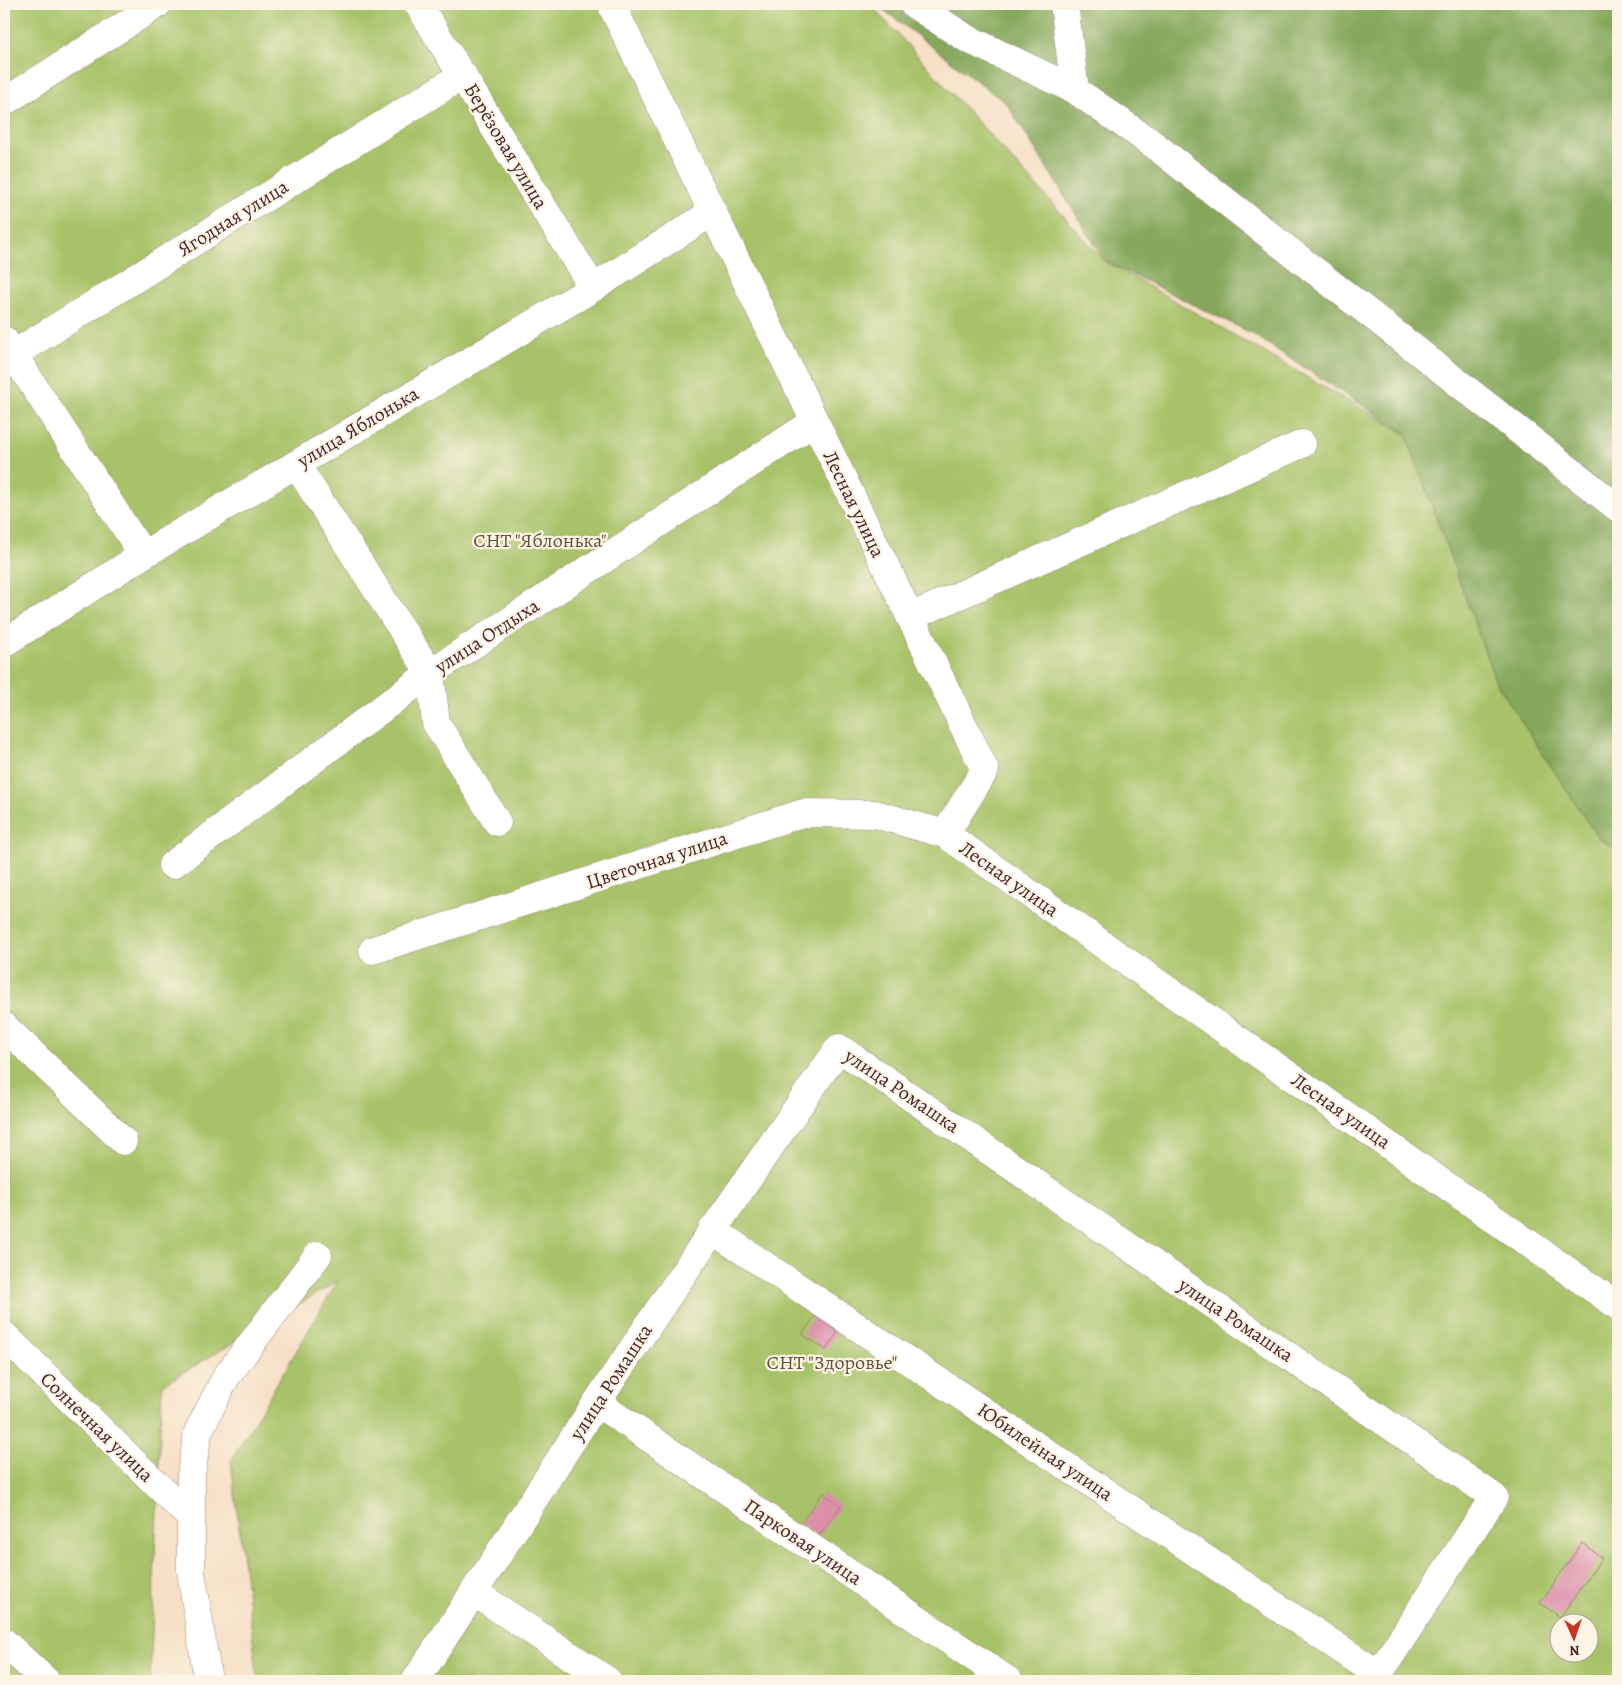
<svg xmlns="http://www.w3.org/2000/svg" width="1622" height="1685" font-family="Alegreya,serif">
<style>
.green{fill:#a7c268;stroke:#78704a;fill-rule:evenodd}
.forest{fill:#85a85c;stroke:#686444}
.building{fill:#dc8eab}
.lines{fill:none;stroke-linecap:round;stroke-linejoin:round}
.minor-casing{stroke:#a08078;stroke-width:29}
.minor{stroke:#fff;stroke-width:28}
.labels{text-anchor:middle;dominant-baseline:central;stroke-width:4.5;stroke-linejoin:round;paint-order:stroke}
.street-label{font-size:20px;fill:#4a1f2b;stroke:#fcf5e5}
.park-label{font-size:20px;fill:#66503d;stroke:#fcf5e5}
</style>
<rect width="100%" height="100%" fill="#fcf5e5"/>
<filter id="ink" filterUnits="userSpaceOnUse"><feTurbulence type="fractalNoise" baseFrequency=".02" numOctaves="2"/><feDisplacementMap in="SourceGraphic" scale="10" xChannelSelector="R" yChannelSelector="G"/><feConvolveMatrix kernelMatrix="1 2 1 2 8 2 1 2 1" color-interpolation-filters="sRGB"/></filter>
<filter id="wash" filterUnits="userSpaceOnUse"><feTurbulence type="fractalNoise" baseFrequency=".0096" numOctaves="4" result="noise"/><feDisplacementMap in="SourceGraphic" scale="20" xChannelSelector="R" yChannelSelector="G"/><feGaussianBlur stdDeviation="1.12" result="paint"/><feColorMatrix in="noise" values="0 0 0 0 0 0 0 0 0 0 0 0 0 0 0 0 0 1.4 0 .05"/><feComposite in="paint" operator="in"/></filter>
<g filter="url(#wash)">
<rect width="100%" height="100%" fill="#f6e0c6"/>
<path class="green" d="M4,4H870L1105,261L1406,434L1496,682L1598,838L1618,850V1681H258L231,1461L338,1281L162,1385L150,1681H4ZM1560,1622H1590V1652H1560Z"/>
<path class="forest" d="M876,4H1618V850L1598,838L1496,682L1406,434L1251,333L1105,261L1007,104Z"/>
<g id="blocks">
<path class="building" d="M815,1316L838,1332L826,1350L802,1334Z
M823,1493L841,1506L818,1537L800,1524Z
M1582,1543L1602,1558L1560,1617L1540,1603Z"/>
</g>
</g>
<g filter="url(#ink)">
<use href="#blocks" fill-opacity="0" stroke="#a08078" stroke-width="1"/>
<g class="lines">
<defs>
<path id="minor" d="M418,4L593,288
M612,4L613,8L985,770L945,834L1618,1306
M913,4L966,38L1075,90L1154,145L1618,508
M1064,4L1075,90
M4,102L158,4
M4,340L143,555
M4,360L463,75
M296,464L430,673L436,723L497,822
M910,617L1302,444
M4,643L143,555L593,288L713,212
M172,865L430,673L814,422
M373,950L803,813L875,814L945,834
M4,1026L123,1141
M712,1230L1378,1674
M4,1335L191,1518
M597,1403L1009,1681
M475,1593L608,1681
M4,1642L46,1681
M208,1681L191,1571V1475L198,1432L226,1377L318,1255
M415,1681C477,1589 536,1495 597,1402C676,1283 757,1165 839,1048L1494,1497L1374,1681"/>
</defs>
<use href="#minor" class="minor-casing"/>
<use href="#minor" class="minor"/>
</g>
</g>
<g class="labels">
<g class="street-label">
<text transform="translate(506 146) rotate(59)">Берёзовая улица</text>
<text transform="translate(233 218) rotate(-32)">Ягодная улица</text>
<text transform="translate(358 427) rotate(-31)">улица Яблонька</text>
<text transform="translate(854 504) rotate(64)">Лесная улица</text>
<text transform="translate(487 636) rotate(-33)">улица Отдыха</text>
<text transform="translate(657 860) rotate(-18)">Цветочная улица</text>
<text transform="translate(1009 879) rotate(35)">Лесная улица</text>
<text transform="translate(902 1091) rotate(34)">улица Ромашка</text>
<text transform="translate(1341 1111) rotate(35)">Лесная улица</text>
<text transform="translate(1236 1320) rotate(34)">улица Ромашка</text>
<text transform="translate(611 1382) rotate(-57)">улица Ромашка</text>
<text transform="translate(97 1427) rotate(44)">Солнечная улица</text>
<text transform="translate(1045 1452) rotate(34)">Юбилейная улица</text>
<text transform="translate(803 1542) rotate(34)">Парковая улица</text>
</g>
<g class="park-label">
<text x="540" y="540">СНТ "Яблонька"</text>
<text x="832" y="1362">СНТ "Здоровье"</text>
</g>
</g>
<rect width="1622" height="1685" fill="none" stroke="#fcf5e5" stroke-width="20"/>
<g transform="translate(1574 1638) rotate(177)"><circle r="24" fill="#fcf5e5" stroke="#b59f9b"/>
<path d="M0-4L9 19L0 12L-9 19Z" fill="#c8321e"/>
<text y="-8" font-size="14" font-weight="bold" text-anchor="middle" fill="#4a1f2b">N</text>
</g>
</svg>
